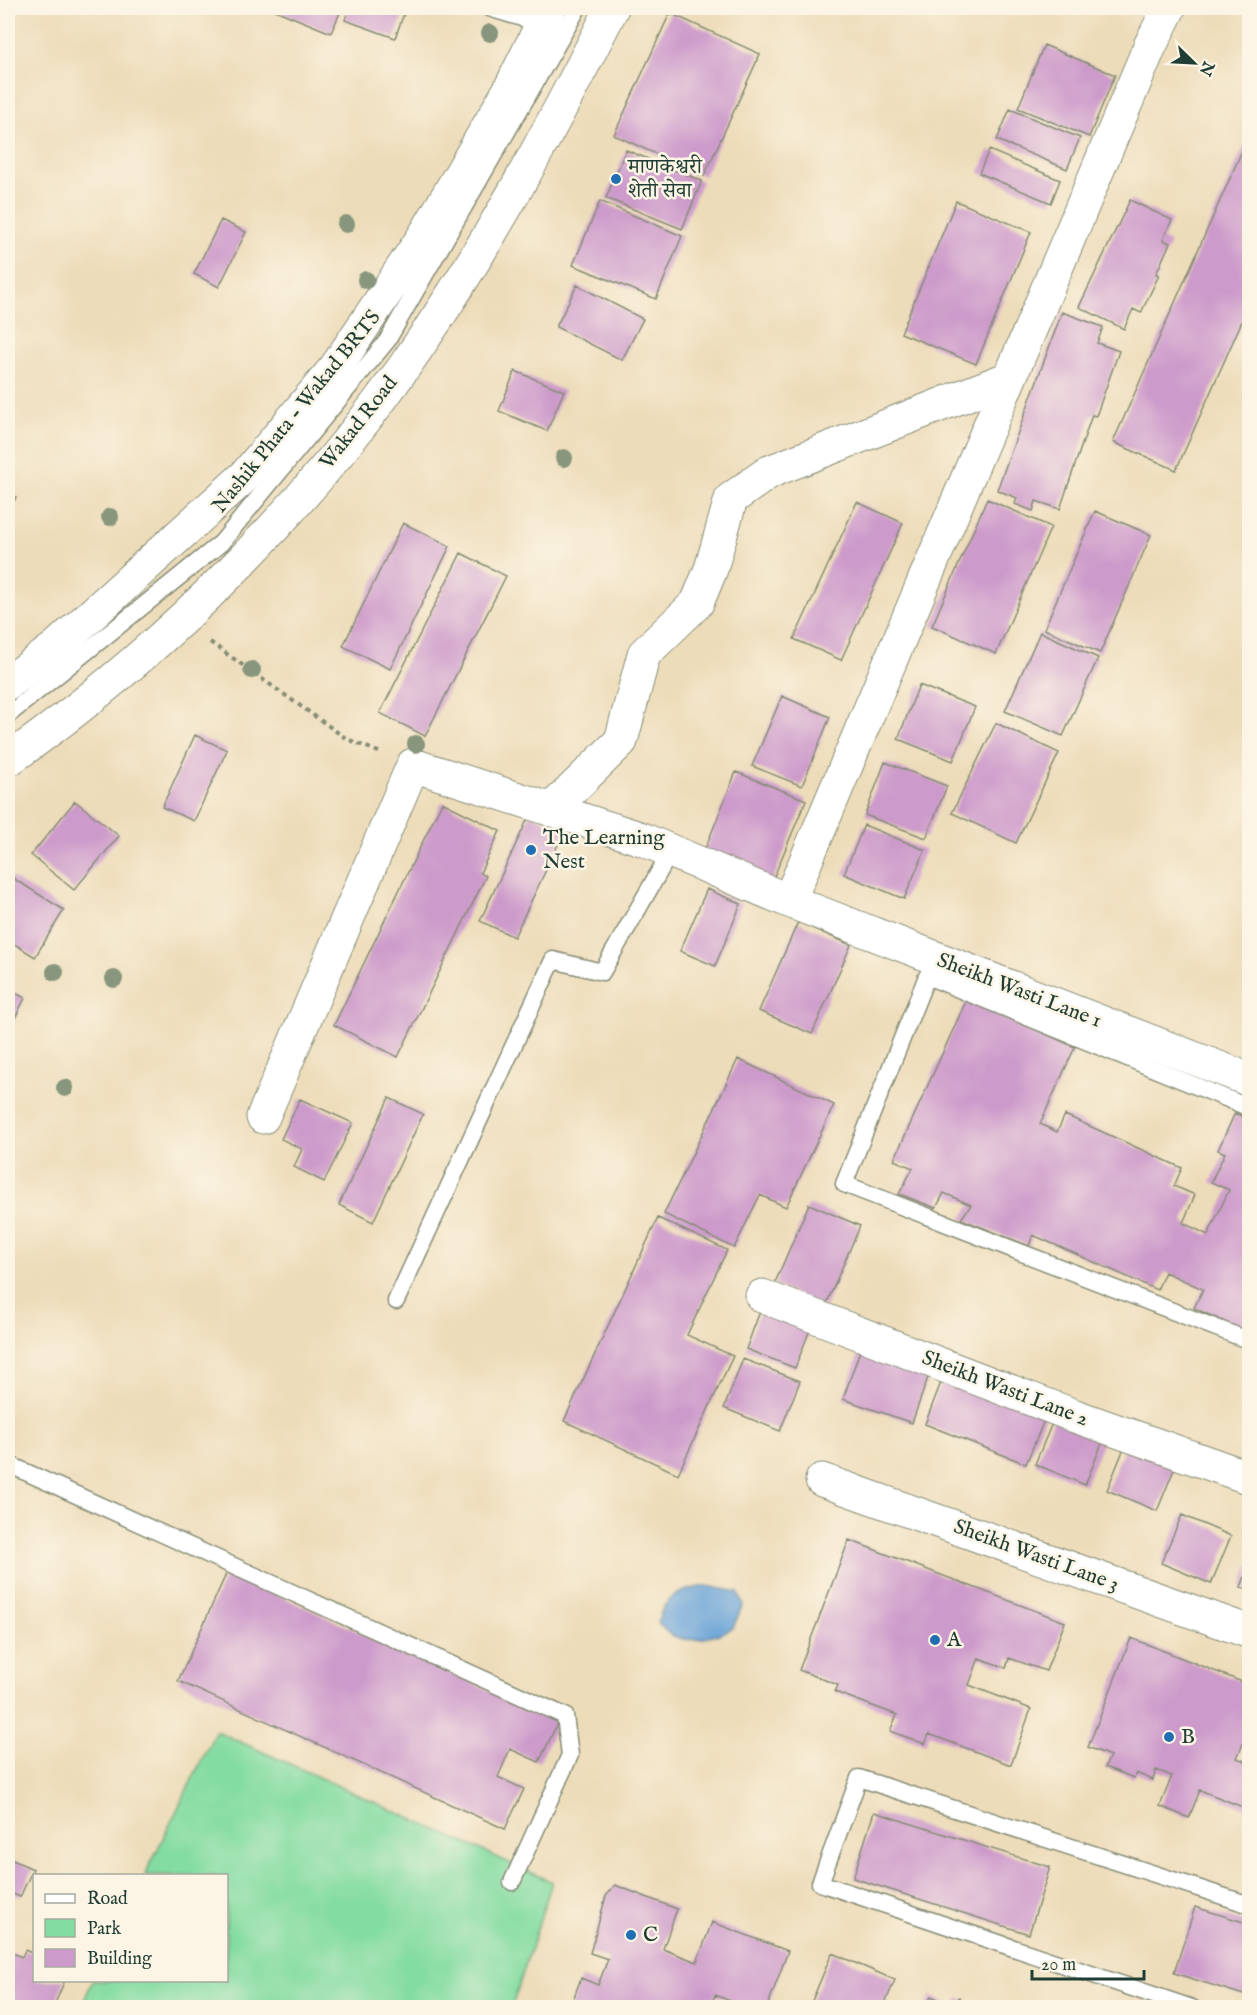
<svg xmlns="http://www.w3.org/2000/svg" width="1257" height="2015" font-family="'IM FELL English','Noto Serif Devanagari',serif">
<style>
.green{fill:#83dca1;stroke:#518c6a;stroke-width:1.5}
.water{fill:#67a2d7;stroke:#437086;stroke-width:1.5}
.building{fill:#cd9bcb}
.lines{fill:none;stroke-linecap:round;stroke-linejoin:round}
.lane-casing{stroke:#868c76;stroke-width:19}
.street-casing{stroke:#868c76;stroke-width:35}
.primary-casing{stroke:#868c76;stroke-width:35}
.path{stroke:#868c76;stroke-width:4;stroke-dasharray:4.5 4.5;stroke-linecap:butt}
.lane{stroke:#fff;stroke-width:16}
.street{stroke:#fff;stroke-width:33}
.primary{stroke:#fff;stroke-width:33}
.tree{fill:#87967c}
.poi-dot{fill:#1f6fb2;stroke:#fcf5e5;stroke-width:2}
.labels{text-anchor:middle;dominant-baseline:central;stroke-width:5;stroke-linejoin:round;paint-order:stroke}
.poi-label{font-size:21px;fill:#1f3d34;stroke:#fcf5e5;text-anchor:start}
.street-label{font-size:21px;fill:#1f3d34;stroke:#fcf5e5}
</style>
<rect width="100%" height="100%" fill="#fcf5e5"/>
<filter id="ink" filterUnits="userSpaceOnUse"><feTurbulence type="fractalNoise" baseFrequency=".0167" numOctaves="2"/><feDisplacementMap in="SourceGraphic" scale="12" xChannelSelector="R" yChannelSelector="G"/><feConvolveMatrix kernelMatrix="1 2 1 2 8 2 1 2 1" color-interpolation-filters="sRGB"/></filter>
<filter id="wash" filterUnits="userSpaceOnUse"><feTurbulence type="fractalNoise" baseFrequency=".008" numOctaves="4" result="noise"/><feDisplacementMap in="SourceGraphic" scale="24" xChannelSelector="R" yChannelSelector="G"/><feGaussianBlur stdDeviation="1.35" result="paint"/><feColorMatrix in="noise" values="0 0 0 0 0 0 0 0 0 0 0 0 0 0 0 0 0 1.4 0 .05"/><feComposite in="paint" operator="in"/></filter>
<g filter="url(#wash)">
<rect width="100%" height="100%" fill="#eddcb9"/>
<path class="green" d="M216,1731L552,1882L512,2007L80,2008L93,1981L226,1980V1876L145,1875Z"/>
<path class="water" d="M707,1586L738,1592L743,1604L733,1628C708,1640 676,1649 658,1622C663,1596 683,1589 707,1586Z"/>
<g id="blocks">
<path class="building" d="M270,8H342L331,33Z
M349,8H406L395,38L345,20Z
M670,13L760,54L704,176L614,135Z
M1044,45L1115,75L1089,137L1018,108Z
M1010,109L1080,138L1067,169L997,140Z
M1250,133V303L1176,470L1113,442Z
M626,150L702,181L682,229L606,198Z
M989,150L1060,180L1051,203L979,173Z
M1130,200L1172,220L1163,240L1170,243L1156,274L1159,275L1141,313L1133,309L1124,329L1079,307Z
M600,201L682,236L656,299L573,265Z
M956,201L1031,232L976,364L901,333Z
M221,220L246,232L219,287L194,274Z
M577,285L643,319L622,360L556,327Z
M1062,312L1103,327L1097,343L1119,351L1096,416L1092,415L1060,509L1036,501L1033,511L1015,504L1017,498L997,490Z
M515,371L564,391L547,431L499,411Z
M8,493L16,497L8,515Z
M987,499L1051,527L996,654L932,626Z
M857,502L903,523L841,660L794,639Z
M1095,511L1151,535L1100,653L1044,629Z
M403,523L450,546L390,669L343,646Z
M461,553L506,576L425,736L380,713Z
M1040,632L1098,658L1063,736L1005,711Z
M919,685L975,707L953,761L898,739Z
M782,696L830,717L802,786L752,766Z
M996,723L1059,753L1016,843L952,813Z
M195,735L227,750L194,821L162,807Z
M885,762L947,786L926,838L865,815Z
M736,772L806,800L770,886L701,859Z
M75,801L119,836L74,890L31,855Z
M442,802L500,831L480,873L486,876L398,1057L334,1025Z
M530,814L565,830L514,937L480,921Z
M864,825L925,850L904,899L844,874Z
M8,875L64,910L35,957L8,940Z
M707,889L741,904L715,966L680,951Z
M798,922L851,945L812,1034L759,1011Z
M8,989L25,998L8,1032Z
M967,999L1075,1047L1040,1124L1057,1132L1065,1115L1182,1168L1174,1186L1195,1195L1183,1223L1208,1235L1229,1190L1211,1182L1225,1153L1218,1150L1235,1113L1250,1120V1313L1242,1330L1194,1308L1203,1289L1165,1272L1157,1290L1033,1235L1029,1246L961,1219L971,1205L944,1193L936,1208L899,1194L913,1168L894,1160Z
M738,1059L834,1105L786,1207L760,1195L734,1248L664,1214Z
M389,1098L423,1114L373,1222L339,1205Z
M300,1099L353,1123L324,1182L294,1167L302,1149L281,1139Z
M809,1204L860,1226L825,1307L774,1285Z
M658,1218L727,1250L687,1335L733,1356L678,1474L564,1421Z
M763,1303L813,1322L795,1368L746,1349Z
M863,1342L932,1366L912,1423L843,1399Z
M743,1359L800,1381L780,1431L724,1408Z
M945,1372L1047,1413L1026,1464L925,1424Z
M1055,1416L1105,1436L1085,1485L1035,1464Z
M1127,1441L1177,1462L1157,1511L1107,1490Z
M1182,1515L1231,1536L1211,1584L1161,1563Z
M849,1540L1065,1622L1046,1671L1009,1658L1006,1668L979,1658L969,1685L1031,1709L1011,1765L929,1734L925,1744L890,1731L897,1715L835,1692L838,1685L799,1670Z
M1249,1566H1250V1590L1241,1587Z
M227,1572L558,1722L539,1762L510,1749L498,1777L524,1789L505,1829L178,1681Z
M1131,1638L1250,1685V1727L1237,1758L1250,1763V1810L1200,1790L1189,1818L1160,1806L1172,1776L1156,1770L1153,1780L1136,1773L1134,1778L1105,1767L1110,1756L1088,1747Z
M874,1812L1050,1867L1029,1934L853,1878Z
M8,1858L33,1869L20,1897L8,1892Z
M615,1885L677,1909L663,1949L697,1962L712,1922L788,1951L767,2008H748L715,1995L710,2008H570L581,1978L598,1985L608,1959L590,1953L606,1896Z
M1195,1907L1250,1924V1997L1174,1973Z
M25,1950L34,1954V1980H65L53,2008H8V1951L22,1957Z
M832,1953L895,1980L883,2008H809Z
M931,1996L954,2007L959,1997L972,2008H926Z"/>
</g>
</g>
<g filter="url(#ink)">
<use href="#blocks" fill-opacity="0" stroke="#868c76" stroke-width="1.5"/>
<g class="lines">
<defs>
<path id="lane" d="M489,8L542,24
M8,715L221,543L387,341L578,8
M1250,1108L927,976L844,1184L1250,1341
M396,1301L553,960L602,972L671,851
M8,1464L565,1716L570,1755L512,1882
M1192,2008L820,1883L859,1778L1250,1905"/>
<path id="street" d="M551,810L621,741L644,654L697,603L711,569L731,499L769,472L1009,378
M789,901L1150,46L1169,8
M263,1117L413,765L642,839L789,901L1250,1080
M762,1296L1075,1416L1250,1478
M822,1480L1250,1632"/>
<path id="primary" d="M8,683L56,647L245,476L336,367L426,233L510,89L550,8
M8,760C148,662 277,537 380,400C471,278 544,143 612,8"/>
</defs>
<use href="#lane" class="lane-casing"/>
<use href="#street" class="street-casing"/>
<use href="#primary" class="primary-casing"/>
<path class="path" d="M210,642L347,739L381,753"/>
<use href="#lane" class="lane"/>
<use href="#street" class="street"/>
<use href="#primary" class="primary"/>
</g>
<g class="tree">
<circle cx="490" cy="33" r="9"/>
<circle cx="346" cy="224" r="9"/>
<circle cx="366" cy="280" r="9"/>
<circle cx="564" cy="458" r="9"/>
<circle cx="110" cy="517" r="9"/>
<circle cx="252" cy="670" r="9"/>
<circle cx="416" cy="744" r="9"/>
<circle cx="55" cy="972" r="9"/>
<circle cx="114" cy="979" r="9"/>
<circle cx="65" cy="1088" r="9"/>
</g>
</g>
<g class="poi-dot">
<circle cx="616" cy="179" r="6"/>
<circle cx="531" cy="850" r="6"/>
<circle cx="935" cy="1640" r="6"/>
<circle cx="1169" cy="1737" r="6"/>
<circle cx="631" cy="1935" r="6"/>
</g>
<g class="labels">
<g class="poi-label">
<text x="628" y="167">माणकेश्वरी<tspan x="628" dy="24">शेती सेवा</tspan></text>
<text x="543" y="838">The Learning<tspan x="543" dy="24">Nest</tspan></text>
<text x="947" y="1640">A</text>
<text x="1181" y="1737">B</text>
<text x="643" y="1935">C</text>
</g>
<g class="street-label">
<text transform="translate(297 412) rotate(-51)">Nashik Phata - Wakad BRTS</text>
<text transform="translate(359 423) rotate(-52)">Wakad Road</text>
<text transform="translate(1019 991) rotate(21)">Sheikh Wasti Lane 1</text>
<text transform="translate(1005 1389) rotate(21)">Sheikh Wasti Lane 2</text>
<text transform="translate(1036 1556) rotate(20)">Sheikh Wasti Lane 3</text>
</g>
</g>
<rect width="1257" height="2015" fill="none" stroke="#fcf5e5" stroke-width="30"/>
<rect x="33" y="1874" width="195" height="108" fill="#fcf5e5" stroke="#a4ab9e" stroke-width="1.5"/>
<rect x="45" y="1894" width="30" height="9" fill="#ffffff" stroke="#a4ab9e" stroke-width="1.5"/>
<text x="87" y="1904" font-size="18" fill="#1f3d34">Road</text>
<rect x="45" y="1919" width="30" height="18" fill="#83dca1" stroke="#a4ab9e" stroke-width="1.5"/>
<text x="87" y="1934" font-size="18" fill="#1f3d34">Park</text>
<rect x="45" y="1949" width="30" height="18" fill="#cd9bcb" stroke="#a4ab9e" stroke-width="1.5"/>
<text x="87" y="1964" font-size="18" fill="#1f3d34">Building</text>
<g transform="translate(1194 63) rotate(114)" stroke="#fcf5e5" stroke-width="4.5" paint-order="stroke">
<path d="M0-4.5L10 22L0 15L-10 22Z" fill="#1f3d34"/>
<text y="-9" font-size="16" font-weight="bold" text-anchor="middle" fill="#1f3d34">N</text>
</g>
<path d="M1032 1970v9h112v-9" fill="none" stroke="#1f3d34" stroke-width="3"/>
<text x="1041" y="1970" font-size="18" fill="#1f3d34" stroke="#fcf5e5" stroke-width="4.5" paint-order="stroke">20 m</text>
</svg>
